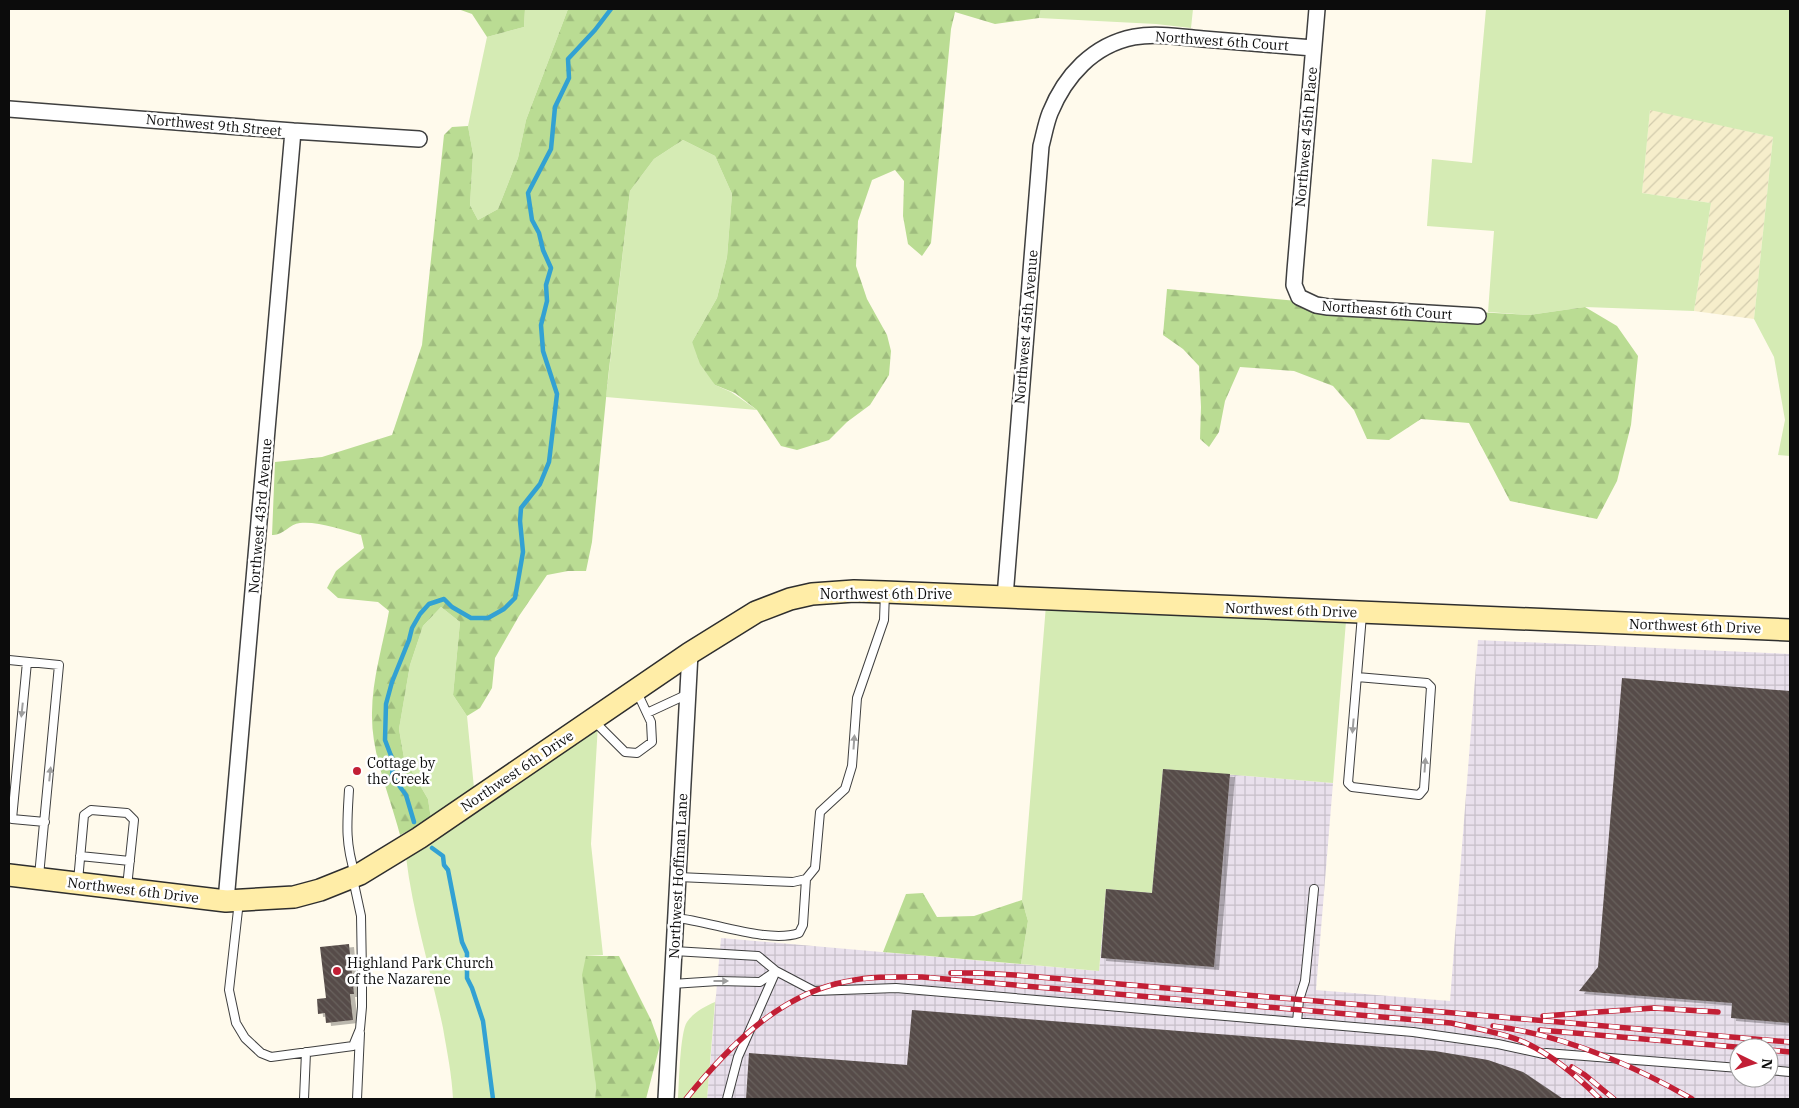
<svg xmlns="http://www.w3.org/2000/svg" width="1799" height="1108" font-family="'IBM Plex Serif',serif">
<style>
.industrial{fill:url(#industrial-grid);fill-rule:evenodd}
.farmland{fill:url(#farmland-furrows)}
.grass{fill:#d5ebb4}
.forest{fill:url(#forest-firs)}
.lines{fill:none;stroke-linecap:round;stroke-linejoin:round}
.stream{stroke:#32a1d3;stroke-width:4.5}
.building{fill:url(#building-back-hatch);filter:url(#shadow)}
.service-casing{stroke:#3f3f3f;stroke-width:10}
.minor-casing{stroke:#3f3f3f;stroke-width:18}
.secondary-casing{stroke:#2e2e2e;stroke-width:24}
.service{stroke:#fff;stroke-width:8}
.minor{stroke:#fff;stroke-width:15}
.secondary{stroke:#ffeda7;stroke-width:21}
.rail-casing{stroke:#c21f35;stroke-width:5.5}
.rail{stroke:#fff;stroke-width:4;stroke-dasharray:11;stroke-linecap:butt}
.oneway{fill:#9e9e9e}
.poi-dot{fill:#c21f35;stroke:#fff;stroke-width:2}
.labels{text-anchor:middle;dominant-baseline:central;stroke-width:5;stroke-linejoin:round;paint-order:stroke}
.street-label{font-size:14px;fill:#0c0c0c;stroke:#fff}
.poi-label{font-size:14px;fill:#0c0c0c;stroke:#fff;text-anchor:start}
</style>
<defs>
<pattern id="industrial-grid" width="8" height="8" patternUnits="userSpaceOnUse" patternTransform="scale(1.25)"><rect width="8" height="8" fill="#e9e0ec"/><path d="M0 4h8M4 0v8" fill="none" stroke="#c7bfc9"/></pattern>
<pattern id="farmland-furrows" width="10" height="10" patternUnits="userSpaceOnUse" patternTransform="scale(1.25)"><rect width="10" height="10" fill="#f6eecb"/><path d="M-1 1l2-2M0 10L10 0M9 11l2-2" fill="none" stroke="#d2cbad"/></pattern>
<pattern id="forest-firs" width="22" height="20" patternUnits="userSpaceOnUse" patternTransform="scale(1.25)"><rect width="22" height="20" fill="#badc93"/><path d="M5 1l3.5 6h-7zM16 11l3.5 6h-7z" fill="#9fbc7e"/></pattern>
<pattern id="building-back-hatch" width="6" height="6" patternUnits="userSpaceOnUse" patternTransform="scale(1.25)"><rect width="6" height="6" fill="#564c48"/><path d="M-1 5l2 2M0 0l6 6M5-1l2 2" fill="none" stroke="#69615e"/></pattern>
<filter id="shadow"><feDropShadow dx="5" dy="3" stdDeviation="0" flood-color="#0004"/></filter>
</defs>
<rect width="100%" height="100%" fill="#fffaec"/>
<path class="industrial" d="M1478,640L1790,654V1099H707L721,938L1099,971L1106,889L1163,769L1333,783L1316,990L1450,1001ZM1739,1048H1769V1078H1739Z"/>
<path class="farmland" d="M1650,109L1773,137L1754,319L1694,311L1711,203L1642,193Z"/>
<path class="grass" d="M525,9H568L526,120L518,158L498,209L478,220L470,205L473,154L468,126L487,37L524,27Z
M1041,9H1193L1191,28L1156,24L1039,18Z
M1486,9H1790V456L1778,455L1785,420L1774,357L1754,319L1773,137L1650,110L1642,193L1711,203L1694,311L1585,307L1529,315L1488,312L1494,231L1427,226L1432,159L1472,163Z
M683,140L715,156L732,194L727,257L717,298L692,342L715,385L731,392L757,410L606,397L630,191L654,159Z
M1046,605L1346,621L1333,783L1163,769L1152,893L1106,889L1099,971L1021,964L1028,921L1022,900Z
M441,607L460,622L453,695L467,716L474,788L431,819L428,799L404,758L399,729L410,665L423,626Z
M598,724L591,844L603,955L586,956L596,1087L595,1099H453C452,1075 447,1052 443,1028C431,971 413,915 406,857L520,783Z
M715,1002L707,1099H678C679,1084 680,1032 687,1022C694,1012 704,1007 715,1002Z"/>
<path class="forest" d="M458,9H525L524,27L487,37L472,14Z
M568,9H1041L1039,18L995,24L955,12L951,29L931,243L922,256L908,244L903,216L904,181L895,170L872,180L858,221L856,266L867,299L887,335L891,351L889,375L870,405L847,422L829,440L797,450L781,446L757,410L735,393L715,385L700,364L692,342L717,298L727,257L732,194L715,156L683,140L654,159L630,191L608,378L592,542L586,571H568L547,575L519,616L495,658L492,688L480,708L467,716L453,695L460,622L441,607L423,626L410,665L399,729L404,758L428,799L431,819L400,835C390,796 371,754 372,713C372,679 383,645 389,611L378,602L338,598L327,588L336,571L364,548L361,535C344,530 317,521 300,523C289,524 283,536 272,535L275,462L322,457L392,435L422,345L444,135L452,127L468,126L473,154L470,205L478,220L498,209L518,158L526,120Z
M1167,289L1330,304L1529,315L1585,307L1617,326L1638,356L1631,425L1617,481L1597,519L1510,501L1469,423L1421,419L1389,440L1367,439L1354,410L1333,386L1294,371L1240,367L1225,401L1219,432L1209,447L1200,439L1201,407L1199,366L1183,349L1163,335Z
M923,893L937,917L974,916L1022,900L1028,921L1021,964L883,952L906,894Z
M586,956H619L651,1020L660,1045L646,1099H595L596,1087L582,975Z"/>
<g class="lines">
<path class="stream" d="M414,822L406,795L392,776L393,761L385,740L386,704L392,682L409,640L412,628L420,614L429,604L444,599L452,607L471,618H488L504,609L515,598L523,552L520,521L521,508L540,484L549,462L557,394L543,351L541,325L547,301L546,285L551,268L543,250L539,233L532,220L528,193L551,149L555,107L569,78L568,59L595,30L611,9
M432,848L443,856L444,865L448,870L462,942L467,953V978L472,988L483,1021L493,1099"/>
</g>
<path class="building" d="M1622,678L1790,691V1023L1731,1018L1732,1003L1579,991L1598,967Z
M1163,769L1230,774L1214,967L1101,958L1106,889L1152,893Z
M349,944L354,994H350L353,1020L326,1023L325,1013L318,1014L317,999L326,998L320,947Z
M912,1010L1435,1051L1488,1060L1523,1072L1563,1099H746L749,1053L907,1065Z"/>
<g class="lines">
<defs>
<path id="service" d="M9,660L59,665L39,876
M27,662L12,819L45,822
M1357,677L1427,683L1431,687L1424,789L1419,795L1352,787L1348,783L1362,615
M647,713L688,694
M594,721L625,752L637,753L652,742L651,722L637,692
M349,790C347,823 345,843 355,874
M80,856L130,861
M678,877L793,882L806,879L815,868L820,812L845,789L852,766L857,698L884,620L885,592
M78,881L84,815L91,810L127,813L134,820L127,887
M239,901L229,990L236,1023L245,1038L261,1053L271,1057L353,1046L360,1029L362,1007V974L361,916L353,879
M676,918C710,921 768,944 799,933L803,925L806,879
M672,984L718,981L760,982L776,971L758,956L674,951
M1297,1022L1299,1000L1305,981L1314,889
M1769,1070L1790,1072
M304,1099L306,1052
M357,1099L360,1033
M727,1099L738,1057L776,971L814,991L896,988L1413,1032L1498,1044L1544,1054L1546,1053L1739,1068"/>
<path id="minor" d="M1317,9L1295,271L1294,285L1299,297L1316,305L1328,307L1478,316
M9,109L293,131L419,139
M1005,597L1041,146C1044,135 1046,123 1050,113C1065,76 1093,45 1134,37C1156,33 1181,37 1203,39C1240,42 1276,45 1313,48
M226,901L293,131
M666,1099L690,653"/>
<path id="secondary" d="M9,875L226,901L294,897L320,890L360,874L419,838L690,653L756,612L790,599L812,594L854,591L885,592L1790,630"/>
</defs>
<use href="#service" class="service-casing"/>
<use href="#minor" class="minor-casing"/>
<use href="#secondary" class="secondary-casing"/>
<use href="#service" class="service"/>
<use href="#minor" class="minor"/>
<use href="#secondary" class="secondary"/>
<defs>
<path id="rail" d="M951,973H978L1015,975L1790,1042
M1543,1016L1654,1008L1718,1012
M1493,1026C1563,1035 1631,1064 1692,1099
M1540,1030L1747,1048
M1769,1050L1790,1052
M1572,1067L1585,1075L1614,1099
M686,1099C728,1047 780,993 849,981C873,976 898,977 922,977L1451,1023C1474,1028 1497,1032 1519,1040C1549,1052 1577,1076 1600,1099"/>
</defs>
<use href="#rail" class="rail-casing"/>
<use href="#rail" class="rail"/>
</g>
<defs><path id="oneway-solid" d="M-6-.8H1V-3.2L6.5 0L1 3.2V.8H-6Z" transform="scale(1.25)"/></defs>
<g class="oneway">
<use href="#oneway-solid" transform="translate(22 710) rotate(96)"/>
<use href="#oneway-solid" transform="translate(1353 726) rotate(95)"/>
<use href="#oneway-solid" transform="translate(854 742) rotate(-86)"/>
<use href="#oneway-solid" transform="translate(1425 765) rotate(-86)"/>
<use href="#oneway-solid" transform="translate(50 774) rotate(-84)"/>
<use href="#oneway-solid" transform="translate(721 981)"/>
</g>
<g class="poi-dot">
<circle cx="357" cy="771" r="5"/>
<circle cx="337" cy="971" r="5"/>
</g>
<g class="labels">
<g class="street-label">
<text transform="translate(1222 41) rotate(4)">Northwest 6th Court</text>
<text transform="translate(214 125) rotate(5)">Northwest 9th Street</text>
<text transform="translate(1306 137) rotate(-85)">Northwest 45th Place</text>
<text transform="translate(1387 310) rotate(4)">Northeast 6th Court</text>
<text transform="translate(1026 327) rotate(-85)">Northwest 45th Avenue</text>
<text transform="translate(260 516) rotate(-85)">Northwest 43rd Avenue</text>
<text x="886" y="594">Northwest 6th Drive</text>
<text transform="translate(1291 610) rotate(2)">Northwest 6th Drive</text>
<text transform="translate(1695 626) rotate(2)">Northwest 6th Drive</text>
<text transform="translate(517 771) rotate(-34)">Northwest 6th Drive</text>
<text transform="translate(678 876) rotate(-87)">Northwest Hoffman Lane</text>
<text transform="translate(133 890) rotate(7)">Northwest 6th Drive</text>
</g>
<g class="poi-label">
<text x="367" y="763">Cottage by<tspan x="367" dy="16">the Creek</tspan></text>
<text x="347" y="963">Highland Park Church<tspan x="347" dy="16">of the Nazarene</tspan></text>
</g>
</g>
<rect width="1799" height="1108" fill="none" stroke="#0c0c0c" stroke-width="20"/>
<g transform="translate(1754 1063) rotate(95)"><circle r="24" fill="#ffffff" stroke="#9e9e9e"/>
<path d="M0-4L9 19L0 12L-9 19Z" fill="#c21f35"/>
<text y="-8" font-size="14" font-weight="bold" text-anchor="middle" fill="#0c0c0c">N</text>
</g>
</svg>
